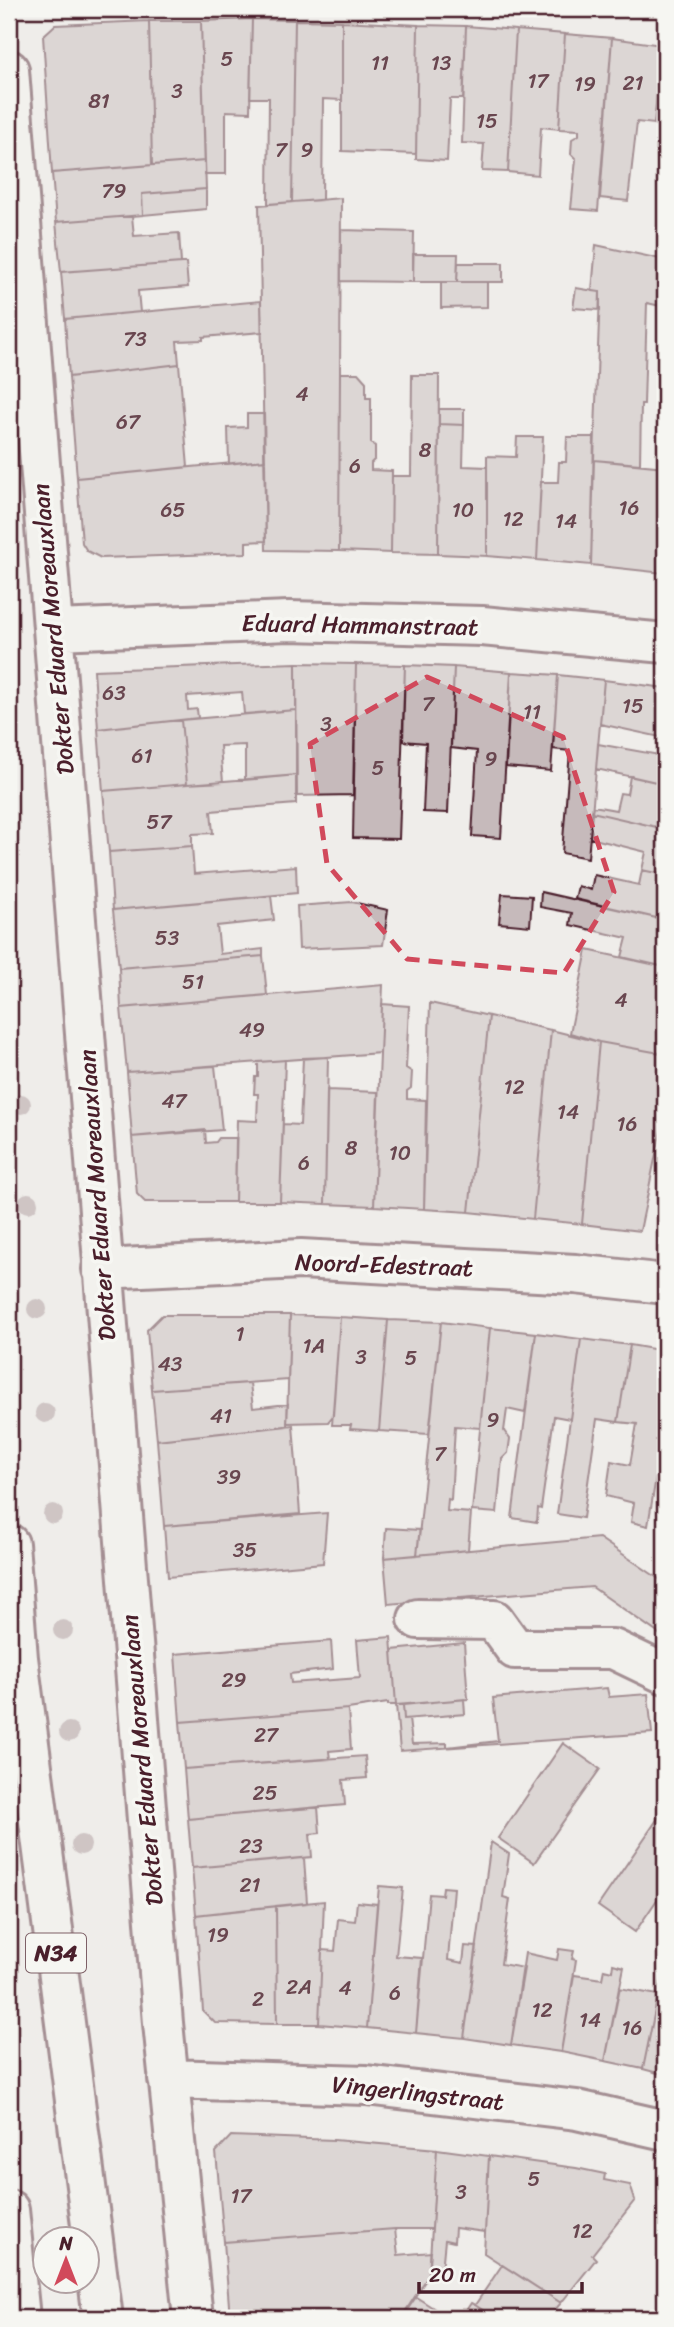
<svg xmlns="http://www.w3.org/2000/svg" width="674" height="2327" font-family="Sriracha,sans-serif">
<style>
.building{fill:#c6babb;stroke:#4a1f2b;stroke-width:2}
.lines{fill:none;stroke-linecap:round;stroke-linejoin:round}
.minor-casing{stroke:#4a1f2b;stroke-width:44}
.major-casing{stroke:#4a1f2b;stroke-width:44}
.minor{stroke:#f6f6f2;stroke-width:38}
.major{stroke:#f6f6f2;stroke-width:38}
.tree{fill:#a89498}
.marked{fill:none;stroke:#d1495b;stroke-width:5;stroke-dasharray:14 9;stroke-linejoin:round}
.labels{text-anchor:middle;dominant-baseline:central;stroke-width:7;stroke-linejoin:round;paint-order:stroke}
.number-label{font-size:21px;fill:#69464f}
.shield{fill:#f6f6f2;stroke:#7e6067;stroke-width:2}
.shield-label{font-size:23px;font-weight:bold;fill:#4a1f2b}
.street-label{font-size:24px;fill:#4a1f2b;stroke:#f6f6f2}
</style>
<rect width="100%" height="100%" fill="#efedea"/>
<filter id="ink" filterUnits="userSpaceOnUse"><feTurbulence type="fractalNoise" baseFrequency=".0143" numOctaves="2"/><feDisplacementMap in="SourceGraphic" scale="14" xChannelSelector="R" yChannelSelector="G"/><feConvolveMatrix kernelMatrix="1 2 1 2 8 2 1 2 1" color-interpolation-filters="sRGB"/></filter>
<g filter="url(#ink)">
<path class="building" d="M252,19L295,20L292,202L268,204L269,98H250Z
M252,19L250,112L226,111V174H205L201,21Z
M295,20L342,21V100L323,99L322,200L292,202Z
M149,21L152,165L52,173L43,36L55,25Z
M149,21H201L205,161L152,165Z
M342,21L418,25L416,154L342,151Z
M418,25L466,26L463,99H450L447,161L416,159Z
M466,26L516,30L508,172L482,171L484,144L462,143Z
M516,30L565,34L559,129L541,127L538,175L508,172Z
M565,34L612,38L598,211L571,209L576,159L571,154L572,139L579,135V130L559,129Z
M612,38L662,45L654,124L637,122L628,201L600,198Z
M662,45H665V125L654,124Z
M205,161L206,189L142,194L143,215L56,222L52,173Z
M206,189V209L143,215L142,194Z
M341,198L339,551L266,550L259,205Z
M132,216L134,236L179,233L181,263L61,272L56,222Z
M341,230L414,232L413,282L341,281Z
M596,245L665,260V307L647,303L644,404H641L640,464L594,460L600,292L592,291Z
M413,254H458L457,282H413Z
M181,263H186L188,287L138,291L140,312L65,319L61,272Z
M458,263H503V282H457Z
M441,282H487V307L441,308Z
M576,288L600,292V310L573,308Z
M261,301L262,332L203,337V340L177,341L179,364L69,377L65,319Z
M179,364L188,467L77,478L69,377Z
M340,373H358L366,382V398H371V443L375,446V459L371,463V470L392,471L391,553L339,551Z
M412,375H439L438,554L391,553L392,476H411Z
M439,409H464V425L439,424Z
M247,414H264L265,460L229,464L228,428L247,427Z
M439,424L464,425L463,466L487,467V556L438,554Z
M517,437H543L537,560L487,556V456L516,457Z
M567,437H594L591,565L537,560L541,482H558L559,462H566Z
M265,460L266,541L246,542V553L101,558L87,551L82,543L77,478Z
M594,460L665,467V549L663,573L591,565Z
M296,663V710L244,714L242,692L187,696L188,710L197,709L198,718L98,729L94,670Z
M296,663L356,664L353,795L297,796Z
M356,664L405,665L399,839L353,838Z
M405,665L454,667L448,813L423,812L426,743L403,741Z
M454,667L511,672L501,838L472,836L477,751L451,748Z
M511,672L558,675L551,771L506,767Z
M558,675L604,680L588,858L562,853L570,751L553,749Z
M604,680L665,688V738L600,724Z
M296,710V775L245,780V745L220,746L223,782L187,784L181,720Z
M181,720L187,784L103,791L98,729Z
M598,744L665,756V784L596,769Z
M296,775V804L211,811L213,833L192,834V846L109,852L103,791Z
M630,776L665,784V829L592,812L593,806L616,810L620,793L627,794Z
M592,812L665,829V875L642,870L646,852L590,838Z
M192,846L194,874L296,866L297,893L113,910L109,852Z
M642,870L665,875V920L575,899L578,886L591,890L594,875L639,885Z
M541,892L665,920V967L622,957L627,938L570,925L572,913L540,907Z
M502,894L532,896L530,926L499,923Z
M271,896L274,920L217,926L220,954L263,949V956L119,968L113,910Z
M352,902L388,910L383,945L299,949L297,906Z
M587,950L665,967V1054L599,1042L570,1033Z
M263,956L267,995L121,1008L119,968Z
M383,985L380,1053L127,1072L121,1008Z
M430,1003L489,1016L469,1212L424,1209Z
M382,1004L409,1006L406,1068L412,1072L411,1088L407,1091V1099L426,1100L424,1209L374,1206Z
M489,1016L551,1030L533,1219L469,1212Z
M551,1030L599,1042L582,1224L533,1219Z
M599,1042L665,1054V1111L640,1231L582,1224Z
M328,1057L325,1204L280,1202L283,1124L300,1125L303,1058Z
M285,1060L280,1202H235L237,1120L257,1121L258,1094H254L255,1077H258V1062Z
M215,1066L222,1130L132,1137L127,1072Z
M327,1090L378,1092L374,1206L325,1204Z
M665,1111V1139L660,1138Z
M205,1130L206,1143L216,1142L219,1138H236L235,1202H145L137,1194L132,1137Z
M162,1315H290L288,1380L152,1390L147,1330Z
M290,1315L340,1317L333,1416L328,1422L287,1423Z
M340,1317L388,1320L379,1431L350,1429L351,1425H332Z
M388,1320L441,1322L429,1434L379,1431Z
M441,1322L490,1328L480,1428L455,1426L451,1500L448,1499L447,1511L471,1513L468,1550L417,1555Z
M490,1328L536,1333L525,1413L507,1409L504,1431L510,1439L508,1453L502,1459L497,1513L472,1511Z
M536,1333L581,1339L570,1419L554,1416L541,1509L538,1508L537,1522L512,1518Z
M581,1339L630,1345L618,1422L597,1419L583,1518L557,1514Z
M630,1345L665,1351V1422L648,1526L631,1522L634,1503L606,1496L611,1461L630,1465L637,1424L618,1422Z
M250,1383L253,1408L288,1404L287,1426L157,1440L152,1390Z
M665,1422V1467L658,1466Z
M293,1425L300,1514L164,1526L157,1440Z
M327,1513L323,1563L168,1577L164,1526Z
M386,1528L420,1530L417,1555L384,1558Z
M599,1538L665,1583V1638L592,1587L388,1604L384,1558Z
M391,1637L396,1705H388V1703L348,1709L180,1722L175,1654L331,1641L333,1669L290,1674L291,1683L360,1678L357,1640Z
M464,1643L468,1699L396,1705L392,1650Z
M607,1688L609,1697L648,1694L652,1733L400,1751L396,1705H403L404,1719H409L412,1744L447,1743V1747L498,1741L493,1698Z
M464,1699L465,1714L404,1719L403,1705Z
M348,1709L351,1749L329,1751L330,1759L184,1769L180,1722Z
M563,1743L600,1769L534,1863L498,1838Z
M365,1756L367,1778L343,1780L345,1805L188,1819L184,1769Z
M318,1807L320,1833L310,1834L312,1857L192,1868L188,1819Z
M665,1808V1888L635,1932L598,1906Z
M491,1842L509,1854L503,1897L510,1899L501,1964L524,1968L511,2045L464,2038Z
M304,1858L307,1903L196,1915L192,1868Z
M379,1886L403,1888L396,1956L422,1958L416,2033L367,2028Z
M443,1887L454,1888L448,1960L463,1963L465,1946L477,1947L464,2038L416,2033L429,1894L442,1895Z
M324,1901L319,2024H277L276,1906Z
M357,1902L377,1904L367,2028L319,2024L322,1950L335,1951L338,1919L355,1921Z
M276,1906L277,2024L215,2023L203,2011L196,1915Z
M559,1949L574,1951L572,1959L576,1960L561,2052L511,2045L525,1953L557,1960Z
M665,1961V2075L643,2069Z
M613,1964L624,1967L605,2061L561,2052L574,1975L602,1979L604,1969L612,1971Z
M619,1988L658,1995L643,2069L605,2061Z
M231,2136L334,2140L437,2149L432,2229H395L224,2242L216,2152Z
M437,2149L489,2156L485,2232L455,2228L454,2242L445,2240L442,2270L429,2275Z
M489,2156L576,2168L605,2174L604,2180L630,2185L635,2200L592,2255L596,2259L561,2303L484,2253Z
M395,2229L398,2255L431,2252L429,2275L401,2318H230L224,2242Z
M502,2265L561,2303L548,2318H495L475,2305Z
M416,2297L449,2318H407L403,2316Z
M471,2303L475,2305L495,2318H461Z"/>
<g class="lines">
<defs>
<path id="minor" d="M9,70L163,2023L193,2318
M54,630L289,621L482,626L665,643
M102,1269L301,1259L575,1274L665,1284
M418,1619L494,1620L515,1649H613L665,1674
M168,2079L366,2085L577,2110L665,2130"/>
<path id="major" d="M9,1544L18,1658L103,2318
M9,2210L20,2318"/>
</defs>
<use href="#minor" class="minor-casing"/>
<use href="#major" class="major-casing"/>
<use href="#minor" class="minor"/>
<use href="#major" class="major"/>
</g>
<g class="tree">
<circle cx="21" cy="1104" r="10"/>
<circle cx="28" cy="1203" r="10"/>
<circle cx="37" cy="1309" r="10"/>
<circle cx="45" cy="1413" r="10"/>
<circle cx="53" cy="1514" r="10"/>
<circle cx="63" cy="1630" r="10"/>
<circle cx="69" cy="1732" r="10"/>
<circle cx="81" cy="1845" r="10"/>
</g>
</g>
<path d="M0 0H674V2327H0ZM427,677L563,737L614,892L564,973L407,959L327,864L310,744Z" fill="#efedea" fill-opacity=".55" fill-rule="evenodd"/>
<path class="marked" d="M427,677L563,737L614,892L564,973L407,959L327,864L310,744Z"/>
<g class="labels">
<g class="number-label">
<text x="227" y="59">5</text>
<text x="380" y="63">11</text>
<text x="441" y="63">13</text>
<text x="538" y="81">17</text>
<text x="633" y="83">21</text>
<text x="585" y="84">19</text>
<text x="177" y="91">3</text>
<text x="99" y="101">81</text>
<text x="487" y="121">15</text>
<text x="281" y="150">7</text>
<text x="307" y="150">9</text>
<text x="114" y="191">79</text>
<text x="135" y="339">73</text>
<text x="302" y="394">4</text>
<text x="128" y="422">67</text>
<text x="425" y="450">8</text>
<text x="355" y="466">6</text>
<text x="629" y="508">16</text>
<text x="173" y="510">65</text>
<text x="463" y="510">10</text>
<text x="513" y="519">12</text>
<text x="566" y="521">14</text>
<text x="114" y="693">63</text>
<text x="428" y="704">7</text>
<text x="633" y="706">15</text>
<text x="532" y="712">11</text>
<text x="326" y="724">3</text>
<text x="142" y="756">61</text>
<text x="491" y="759">9</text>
<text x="378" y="768">5</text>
<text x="159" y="822">57</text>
<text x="167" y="938">53</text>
<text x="193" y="982">51</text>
<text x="621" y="1000">4</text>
<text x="252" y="1030">49</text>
<text x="514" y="1087">12</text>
<text x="174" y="1101">47</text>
<text x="568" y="1112">14</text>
<text x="627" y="1124">16</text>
<text x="351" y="1148">8</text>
<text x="400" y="1153">10</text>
<text x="304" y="1163">6</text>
<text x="240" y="1334">1</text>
<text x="314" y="1346">1A</text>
<text x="361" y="1357">3</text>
<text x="411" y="1358">5</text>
<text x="170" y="1364">43</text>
<text x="221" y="1416">41</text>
<text x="493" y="1420">9</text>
<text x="440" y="1454">7</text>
<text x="229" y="1477">39</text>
<text x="245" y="1550">35</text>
<text x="234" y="1680">29</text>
<text x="266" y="1735">27</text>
<text x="265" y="1793">25</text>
<text x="251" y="1846">23</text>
<text x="250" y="1885">21</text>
<text x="218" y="1935">19</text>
<text x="299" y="1987">2A</text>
<text x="345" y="1988">4</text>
<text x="395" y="1993">6</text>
<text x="258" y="1999">2</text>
<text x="542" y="2010">12</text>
<text x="590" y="2020">14</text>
<text x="632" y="2028">16</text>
<text x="534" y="2179">5</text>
<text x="461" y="2192">3</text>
<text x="241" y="2196">17</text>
<text x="582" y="2231">12</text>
</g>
<rect class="shield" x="26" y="1933.5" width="60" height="39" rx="5"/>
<g class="shield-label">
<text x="56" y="1953">N34</text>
</g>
<g class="street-label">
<text transform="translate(360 625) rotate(1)">Eduard Hammanstraat</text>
<text transform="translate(53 629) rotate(-95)">Dokter Eduard Moreauxlaan</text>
<text transform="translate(97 1195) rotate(-94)">Dokter Eduard Moreauxlaan</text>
<text transform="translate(384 1265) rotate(2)">Noord-Edestraat</text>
<text transform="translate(142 1760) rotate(-95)">Dokter Eduard Moreauxlaan</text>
<text transform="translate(418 2093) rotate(6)">Vingerlingstraat</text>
</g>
</g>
<rect width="674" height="2327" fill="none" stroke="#f6f6f2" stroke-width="35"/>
<rect x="18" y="18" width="639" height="2292" fill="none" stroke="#4a1f2b" stroke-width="2.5" filter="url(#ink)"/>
<g transform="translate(66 2260)"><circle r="33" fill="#f6f6f2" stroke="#b1a0a2" stroke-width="2"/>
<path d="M0-5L12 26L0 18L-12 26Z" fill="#d1495b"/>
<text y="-10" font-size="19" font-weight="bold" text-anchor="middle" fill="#4a1f2b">N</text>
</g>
<path d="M419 2282v10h163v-10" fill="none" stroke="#4a1f2b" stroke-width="3.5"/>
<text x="429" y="2282" font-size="21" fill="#4a1f2b" stroke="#f6f6f2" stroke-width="5" paint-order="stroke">20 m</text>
</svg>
